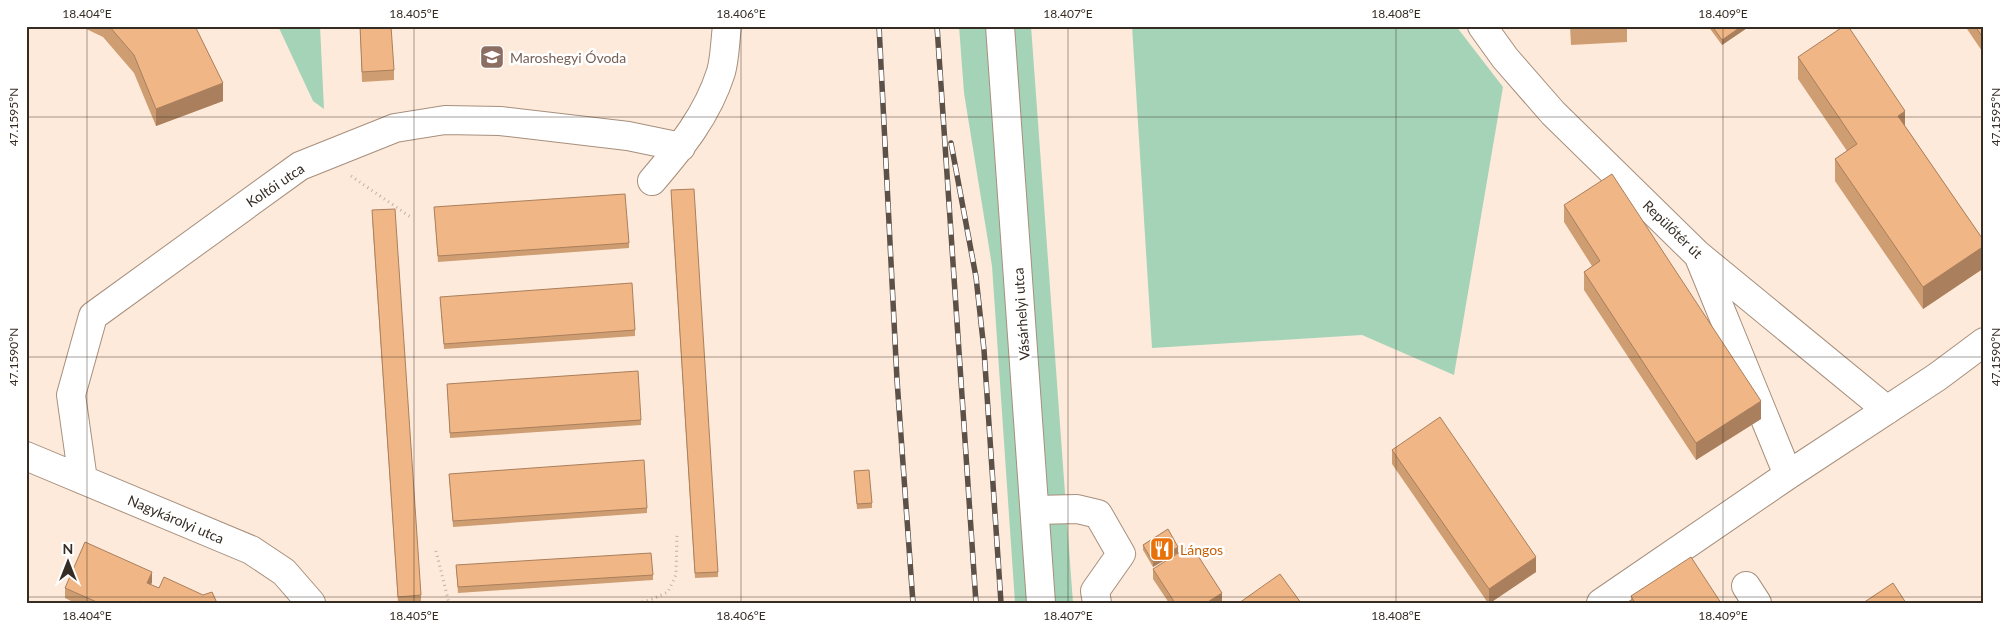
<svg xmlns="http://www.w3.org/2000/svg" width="2010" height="629" font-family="Lato,sans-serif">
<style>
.green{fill:#a5d3b8}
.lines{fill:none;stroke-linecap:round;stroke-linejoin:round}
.minor-casing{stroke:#a68f7d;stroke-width:30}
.path{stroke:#c1b0a3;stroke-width:3;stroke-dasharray:1 4;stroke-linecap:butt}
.minor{stroke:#fff;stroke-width:28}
.rail-casing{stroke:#5c5148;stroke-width:5.5}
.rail{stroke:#fff;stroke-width:4;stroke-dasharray:11;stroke-linecap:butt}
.wall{fill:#cf9d72}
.shaded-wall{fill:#a97f5d}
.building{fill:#f1b685;stroke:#a97f5d}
.ticks{fill:none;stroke:#352c24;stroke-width:1;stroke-opacity:0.45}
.labels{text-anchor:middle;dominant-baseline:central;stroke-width:5;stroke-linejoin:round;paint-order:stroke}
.education-label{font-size:14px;fill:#785e54;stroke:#fff;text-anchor:start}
.street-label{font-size:14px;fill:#352c24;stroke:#fff}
.food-label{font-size:14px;fill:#c56008;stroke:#fff;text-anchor:start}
.neatline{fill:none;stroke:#352c24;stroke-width:2}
.ticks-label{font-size:12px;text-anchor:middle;fill:#352c24}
</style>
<rect width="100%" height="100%" fill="#feeada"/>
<path class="green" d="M278,26H320L324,109L313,101Z
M959,26H1031L1073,603H1015L992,266L964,93Z
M1132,26H1456L1503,87L1454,375L1362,335L1152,348Z"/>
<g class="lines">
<defs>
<path id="minor" d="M1000,26L1041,603
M1482,26L1505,58L1553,113L1697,254L1887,410
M652,181C681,147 707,116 721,72C725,58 725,41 727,26
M1699,257L1788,475
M26,456L251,550L284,572L311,603
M83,480L71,395L93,316L300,166L395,128L445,120L500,121L628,136L681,147
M1035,510L1077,509L1098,514L1121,554L1095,591L1097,603
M1746,586L1757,603
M1601,603L1788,475L1937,377L1984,342"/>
</defs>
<use href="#minor" class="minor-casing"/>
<path class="path" d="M351,176L412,218
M436,551L449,603
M637,603L650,600L668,592L676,575L677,534"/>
<use href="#minor" class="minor"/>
<defs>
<path id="rail" d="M879,26L897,380L913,603
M937,26L976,603
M951,143L976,277L984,350L1001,603"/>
</defs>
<use href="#rail" class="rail-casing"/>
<use href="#rail" class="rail"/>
</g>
<path class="wall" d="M80,26H195L223,101L156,126L134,73L103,37Z
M360,26L394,70V80L362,82Z
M1570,26H1627V42L1571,45Z
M1708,26H1750L1722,45Z
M1965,26H1984V54Z
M1798,57L1905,126L1984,241V268L1923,309L1835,181V159L1847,151L1798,79Z
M671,196L718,572V577L695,578Z
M1564,205L1761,419L1696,460L1584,290V272L1592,266L1564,222Z
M434,207L629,243V248L438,262Z
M372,216L421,595V601L398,602Z
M440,297L635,330V336L444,349Z
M447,384L641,420V425L450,438Z
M1392,450L1536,572L1490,603H1488L1392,464Z
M854,471L872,503V508L857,509Z
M449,474L647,508V513L453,527Z
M1168,529L1153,567L1143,550V545Z
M456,565L653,575V580L458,593Z
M1153,569L1222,603H1169L1153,579Z
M152,582L151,585L159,588L217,603H75L65,598V588Z
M1631,596L1721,603H1631Z"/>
<path class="shaded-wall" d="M1742,26H1750L1722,45V40Z
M223,83V101L156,126V109Z
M1905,111V133L1898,116Z
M1984,246V268L1923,309V287Z
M1761,401V419L1696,460V443Z
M1178,547V553L1153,567V562Z
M1536,557V572L1490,603H1489V589Z
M152,572V582L147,594V583Z
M1222,593V603H1206Z"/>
<path class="building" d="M109,26H195L223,83L156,109L134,55Z
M360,26H391L394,70L362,72Z
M1571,26H1593L1571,28Z
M1712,26H1742L1722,40Z
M1844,26H1848L1905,111L1898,116L1984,241V246L1923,287L1835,159L1857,144L1798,57Z
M1975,26H1984V39Z
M1612,174L1761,401L1696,443L1584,272L1600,261L1564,205Z
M694,189L718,572L695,573L671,190Z
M625,194L629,243L438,256L434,207Z
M395,209L421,595L398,597L372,210Z
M632,283L635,330L444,344L440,297Z
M638,371L641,420L450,433L447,384Z
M1440,417L1536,557L1489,589L1392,450Z
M644,460L647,508L453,521L449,474Z
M869,470L872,503L857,504L854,471Z
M1168,529L1178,547L1153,562L1143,545Z
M85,542L152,572L147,583L159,588L164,577L203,595L212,592L217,603H142L139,601L138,603H99L65,588Z
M1191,545L1222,593L1206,603H1175L1153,569Z
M651,553L653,575L458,587L456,565Z
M1691,557L1721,603H1635L1631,596Z
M1280,574L1301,603H1239Z
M1893,583L1906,603H1863Z"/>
<path class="ticks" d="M87,26V603M414,26V603M741,26V603M1068,26V603M1396,26V603M1723,26V603M26,117H1984M26,357H1984M26,597H1984"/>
<defs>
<symbol id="school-square" viewBox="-11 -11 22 22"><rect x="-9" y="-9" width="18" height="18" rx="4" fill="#8d6e63" stroke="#fff"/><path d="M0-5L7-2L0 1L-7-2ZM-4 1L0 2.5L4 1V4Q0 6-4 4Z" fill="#fff"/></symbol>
<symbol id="restaurant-square" viewBox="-11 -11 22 22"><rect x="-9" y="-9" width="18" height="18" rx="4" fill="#e8710a" stroke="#fff"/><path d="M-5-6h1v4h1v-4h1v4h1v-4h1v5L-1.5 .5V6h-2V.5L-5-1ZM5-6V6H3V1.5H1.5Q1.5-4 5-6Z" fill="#fff"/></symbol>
</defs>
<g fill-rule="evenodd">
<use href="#school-square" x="478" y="43" width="28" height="28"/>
<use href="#restaurant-square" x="1148" y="535" width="28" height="28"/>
</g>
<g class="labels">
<g class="education-label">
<text x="510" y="57">Maroshegyi Óvoda</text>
</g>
<g class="street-label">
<text transform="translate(275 185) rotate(-34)">Koltói utca</text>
<text transform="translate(1673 229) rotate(44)">Repülőtér út</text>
<text transform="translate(1021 314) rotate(-94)">Vásárhelyi utca</text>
<text transform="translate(176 519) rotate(23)">Nagykárolyi utca</text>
</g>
<g class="food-label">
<text x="1180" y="549">Lángos</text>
</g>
</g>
<rect width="2010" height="629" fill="none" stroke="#ffffff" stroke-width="55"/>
<g transform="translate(68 562)" stroke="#ffffff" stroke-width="4" paint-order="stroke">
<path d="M0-4L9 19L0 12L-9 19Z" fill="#352c24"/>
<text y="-8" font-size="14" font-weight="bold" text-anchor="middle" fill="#352c24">N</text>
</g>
<rect x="28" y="28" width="1954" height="574" class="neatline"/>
<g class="ticks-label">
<text x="87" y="18">18.404°E</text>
<text x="414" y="18">18.405°E</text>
<text x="741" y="18">18.406°E</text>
<text x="1068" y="18">18.407°E</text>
<text x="1396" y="18">18.408°E</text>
<text x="1723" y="18">18.409°E</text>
<text transform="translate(14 117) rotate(-90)" y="4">47.1595°N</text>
<text transform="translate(1996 117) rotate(-90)" y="4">47.1595°N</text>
<text transform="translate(14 357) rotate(-90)" y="4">47.1590°N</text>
<text transform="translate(1996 357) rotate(-90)" y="4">47.1590°N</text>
<text x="87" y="620">18.404°E</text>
<text x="414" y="620">18.405°E</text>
<text x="741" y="620">18.406°E</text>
<text x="1068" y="620">18.407°E</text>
<text x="1396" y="620">18.408°E</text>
<text x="1723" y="620">18.409°E</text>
</g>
</svg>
